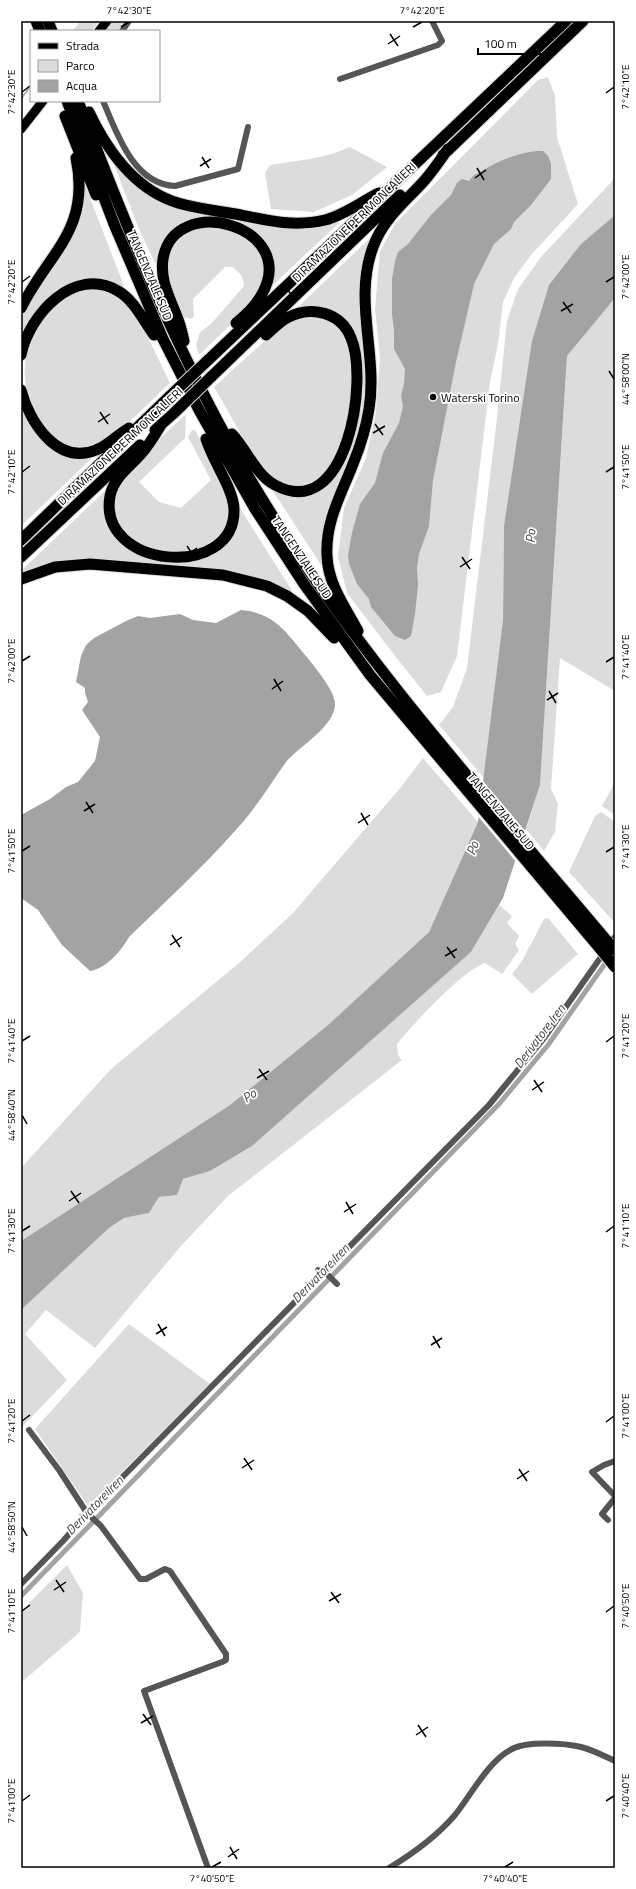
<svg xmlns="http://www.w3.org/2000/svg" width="636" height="1889" font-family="'Titillium Web',sans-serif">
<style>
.green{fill:#dcdcdc}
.water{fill:#a3a3a3}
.pier{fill:#fff}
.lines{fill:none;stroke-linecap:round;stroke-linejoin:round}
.stream{stroke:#a3a3a3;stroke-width:1.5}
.canal{stroke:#a3a3a3;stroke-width:5}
.primary-casing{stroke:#dbdbdb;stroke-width:11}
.highway-casing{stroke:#dbdbdb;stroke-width:13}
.street{stroke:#555;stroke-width:6}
.primary{stroke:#000;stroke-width:9}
.highway{stroke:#000;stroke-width:11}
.highway-bridge-casing{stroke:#dbdbdb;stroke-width:13;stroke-linecap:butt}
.highway-bridge{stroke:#000;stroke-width:11}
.ticks{fill:none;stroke:#000;stroke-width:1.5}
.poi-dot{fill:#000;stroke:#fff;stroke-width:1.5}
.labels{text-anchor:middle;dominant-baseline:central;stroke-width:3.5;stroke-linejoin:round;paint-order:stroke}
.street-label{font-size:12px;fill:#000;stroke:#fff}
.poi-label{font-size:12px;fill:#000;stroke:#fff;text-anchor:start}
.water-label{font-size:13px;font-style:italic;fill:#444;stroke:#fff}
.neatline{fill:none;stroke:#000;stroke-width:1.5}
.ticks-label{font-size:10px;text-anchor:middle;fill:#000}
</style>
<rect width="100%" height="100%" fill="#fff"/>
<path class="green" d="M81,21H99L91,31H72Z
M112,21H125L118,31H105Z
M548,77L555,96L557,137L578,204L531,255L514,278L503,302L498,344L490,382L457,656L441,692L427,696L392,652L347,593L338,557L344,508L366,458L376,412L380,357L375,309L380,251L395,224L538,80Z
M350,147L387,167L352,195L314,212L271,209L265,173L270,165C296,161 326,158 350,147Z
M111,157L140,189L279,226L341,218L342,220L272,286L271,285L273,262L233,222L170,234C163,243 158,252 158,263H155L139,229Z
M615,178V215L581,244L504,526L503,620L484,778L439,725L453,707L467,668L497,418L507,321L518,289L541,257Z
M85,185L126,291L77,283L21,342L22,316L39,285L69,243L80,217Z
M205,226L239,232L258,247L266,275L252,304L199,355L196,344L200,332L212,323L244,286L242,276L233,267H225L193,299L194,317L191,319L181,316L167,279L168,255L174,244L184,234Z
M370,238L371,239L366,356L367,392L359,435L327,513L323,568L273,491C277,490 285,494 291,495C308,497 323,490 334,477L359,397L346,322L297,308Z
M97,288L121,297L139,319L170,383C150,401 118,437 93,446C49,463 22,399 25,365C26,344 37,326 50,311C57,303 68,294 79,290C85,289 92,289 97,288Z
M615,298V691L560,658L551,789L558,804L555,832L544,851L526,829L540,785L567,356Z
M306,315C313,316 324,316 330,320C361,337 352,407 344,435C339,450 332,464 324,477L300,487L275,480L265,472L242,436L214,387L280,327Z
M21,403L39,436L91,455L93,457L21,526L23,483L21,462Z
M186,414L185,438L139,482L159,502L181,508L211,480L188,437L192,430H195C206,451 217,471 225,493C226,498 230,503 230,508C231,516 226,527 221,533C188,574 97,547 116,490C123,469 169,431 186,414Z
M107,489L105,513L110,525L117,536L185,561L235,528L238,505L296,597L281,588L111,562L21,575V571Z
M423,758L478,822L429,932L328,1025L230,1105L21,1241V1168L111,1069L239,963L293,913L401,787Z
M615,782V815L602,806Z
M601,812L615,822V923L569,872L595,816Z
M499,905L512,916L507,923L519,936L515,944L519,950L502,974L485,963C463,970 413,1024 397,1044L398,1055L402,1060L228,1196L181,1246L95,1348L46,1310L25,1334L67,1380L21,1428V1310L109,1228L124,1218L149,1213L159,1197L177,1195L183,1179L210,1171L252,1146L471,952Z
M548,918L578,954L532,994L512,974L522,961L544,919Z
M129,1324L210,1384L88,1506L35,1429Z
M67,1565L83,1593L80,1632L23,1681L21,1679V1611Z"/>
<path class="water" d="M536,151H543L548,156L551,164V179L531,205L514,222L511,229L494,244L474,284L456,362L433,480L429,526L419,554L417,567L418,585L415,614L411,636L405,640L395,636L371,607L369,599L357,584L349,564L348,555L352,533L360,504L375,483L383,453L399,423L403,406L401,396L404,384L405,369L394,349V330L392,314V279L395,261L398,252L408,244L431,215L451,195L457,183L462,179L469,181L473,176C493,164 512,154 536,151Z
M615,215V298L567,356L540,785L503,898L471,952L252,1146L210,1171L183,1179L177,1195L159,1197L149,1213L124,1218L109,1228L21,1310V1241L230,1105L328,1025L429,932L478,822L503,620L504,526L532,341L549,285L581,244Z
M241,610C272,613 283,628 301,650C310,661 335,690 335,703C336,726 299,746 286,762C269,786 254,811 234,832C201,869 164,903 129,937C121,951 106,969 90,971L62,945L38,910L21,898V815L50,799L66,787L78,782L95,761L100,737L82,710L88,702L85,693V688L76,682L81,656L86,645L94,638L126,621L138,616L150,618L180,614L193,620L216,623Z"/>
<path class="pier" d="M481,779L527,833L517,863L477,815Z"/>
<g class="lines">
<path class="stream" d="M21,99L31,85"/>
<path class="canal" d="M21,1596L499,1104L548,1045L609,958"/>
<defs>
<path id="primary" d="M99,31L107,21
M21,129L43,101"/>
<path id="highway" d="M36,21L40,31
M48,21L52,31
M67,101L114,224L163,339L199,410L255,509L304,584L370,675L602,951
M78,101C131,239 186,376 264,502C362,661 488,799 608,942
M89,112C107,150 135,190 178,203C198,209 220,211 241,215C269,221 296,227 325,220C344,215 361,202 379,193
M65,116L96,195
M443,155L583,21
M21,308C49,252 91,230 76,158
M184,341C182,332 180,323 176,314C169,296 160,280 163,259C174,191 300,226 262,294C256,305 246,315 236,323
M21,355C29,315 74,265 118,291C134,300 143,320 154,335
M205,363L566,21
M211,377L400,195
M21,390C29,421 57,466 96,450C109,445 118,434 129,428
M161,425C155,435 149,445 142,453C130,467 114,477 110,496C97,569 236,581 234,509C233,488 213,462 206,439
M155,430L174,413
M232,434C247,450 256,475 275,485C347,524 369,380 351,338C341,312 311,305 287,318C279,322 273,329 266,335
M21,540L170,396
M21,557L140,445
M21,579L55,567L90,564L223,575L267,586L287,596L308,611L334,638
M358,631C345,607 328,584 327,556C325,522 341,495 353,464C360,447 366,428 369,409C378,355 353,300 373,247C383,219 405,202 424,181C433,171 440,160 448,149"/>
</defs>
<use href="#primary" class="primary-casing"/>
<use href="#highway" class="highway-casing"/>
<path class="street" d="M122,31L129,21
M340,79L438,45L442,41L432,21
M103,101C117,133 133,184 175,186L238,169L248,127
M318,1270L326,1273L337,1284
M29,1430L59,1470L87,1513L101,1526L140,1579H146L165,1569L170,1571L226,1654V1660L222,1662L144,1691L208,1868
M615,1461L604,1465L592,1472L615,1496
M608,1520L602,1514L615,1498
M21,1584L64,1540L87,1513L489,1105L544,1038L615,937
M389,1868C414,1853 436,1837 455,1815C471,1795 489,1760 512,1749C527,1741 565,1743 581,1747C593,1750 604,1756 615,1761"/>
<use href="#primary" class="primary"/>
<use href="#highway" class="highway"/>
<defs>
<path id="highway-bridge" d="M170,396L205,363
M174,413L211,377
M608,942L615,950
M602,951L615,967"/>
</defs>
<use href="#highway-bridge" class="highway-bridge-casing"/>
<use href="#highway-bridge" class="highway-bridge"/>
</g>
<path class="ticks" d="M121,27L129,22M413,27L422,22M390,34L398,46M388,44L400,36M22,92L30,86M606,93L614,87M202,157L209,168M200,166L211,159M477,168L484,180M475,178L486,170M22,282L30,276M606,282L614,277M288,290L296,302M286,300L298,292M563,302L571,313M561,311L573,304M609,371L614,379M100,412L108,424M98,422L110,414M375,424L383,435M373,433L385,426M22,472L30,466M606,472L614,467M187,546L195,558M185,556L197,548M462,557L470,569M460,567L472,559M22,661L30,656M606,662L614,657M274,679L281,691M272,689L283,681M549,691L556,703M547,700L558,693M86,802L93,813M84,811L95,804M361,813L368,825M358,823L370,815M22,851L30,846M606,852L614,847M172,935L180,947M170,945L182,937M447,947L455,958M445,956L457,949M22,1041L30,1036M606,1042L614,1036M259,1069L267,1080M257,1078L269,1071M534,1080L542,1092M532,1090L544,1082M22,1115L27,1124M71,1191L79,1203M69,1201L81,1193M346,1202L353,1214M344,1212L356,1204M22,1231L30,1226M606,1232L614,1226M158,1324L165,1336M156,1334L167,1327M433,1336L440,1348M431,1345L442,1338M22,1421L30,1415M606,1422L614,1416M244,1458L252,1470M242,1468L254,1460M519,1469L527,1481M517,1479L529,1471M22,1527L27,1536M56,1580L64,1592M54,1590L66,1582M331,1592L339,1603M329,1601L341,1594M22,1611L30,1605M606,1612L614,1606M143,1714L151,1725M141,1723L153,1716M418,1725L426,1737M416,1735L428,1727M22,1801L30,1795M606,1801L614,1796M230,1847L237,1859M228,1857L239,1849M212,1867L221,1862M505,1867L513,1862"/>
<circle class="poi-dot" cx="433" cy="397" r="4"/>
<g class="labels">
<g class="street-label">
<text transform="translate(354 222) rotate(-44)">DIRAMAZIONE PER MONCALIERI</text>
<text transform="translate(150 275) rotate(67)">TANGENZIALE SUD</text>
<text transform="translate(120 446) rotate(-43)">DIRAMAZIONE PER MONCALIERI</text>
<text transform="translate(302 557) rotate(56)">TANGENZIALE SUD</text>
<text transform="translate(501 811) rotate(50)">TANGENZIALE SUD</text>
</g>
<g class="poi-label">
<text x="441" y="397">Waterski Torino</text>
</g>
<g class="water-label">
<text transform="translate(530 536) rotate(-85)">Po</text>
<text transform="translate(472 848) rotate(-70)">Po</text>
<text transform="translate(539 1036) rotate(-53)">Derivatore Iren</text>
<text transform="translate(249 1095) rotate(-34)">Po</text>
<text transform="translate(320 1273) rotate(-46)">Derivatore Iren</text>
<text transform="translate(94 1505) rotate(-46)">Derivatore Iren</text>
</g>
</g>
<rect width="636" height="1889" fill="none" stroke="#ffffff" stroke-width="44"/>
<rect x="30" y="30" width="130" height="72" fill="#ffffff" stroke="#999999"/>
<rect x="38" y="43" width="20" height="6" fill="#000000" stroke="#999999"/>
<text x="66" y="50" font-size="12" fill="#000000">Strada</text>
<rect x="38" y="60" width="20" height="12" fill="#dcdcdc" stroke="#999999"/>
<text x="66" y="70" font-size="12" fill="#000000">Parco</text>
<rect x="38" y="80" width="20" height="12" fill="#a3a3a3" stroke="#999999"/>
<text x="66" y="90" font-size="12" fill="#000000">Acqua</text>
<path d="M478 48v6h73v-6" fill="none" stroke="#000000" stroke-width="2"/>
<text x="484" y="48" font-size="12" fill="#000000" stroke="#ffffff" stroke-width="3" paint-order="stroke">100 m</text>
<rect x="22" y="22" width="592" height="1845" class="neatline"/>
<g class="ticks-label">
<text x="129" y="14">7°42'30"E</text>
<text x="422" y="14">7°42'20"E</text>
<text transform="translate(625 87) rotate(-90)" y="4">7°42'10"E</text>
<text transform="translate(11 92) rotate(-90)" y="4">7°42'30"E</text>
<text transform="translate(625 277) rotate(-90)" y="4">7°42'00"E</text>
<text transform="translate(11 282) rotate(-90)" y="4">7°42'20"E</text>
<text transform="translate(625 379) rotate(-90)" y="4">44°58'00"N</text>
<text transform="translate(625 467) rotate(-90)" y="4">7°41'50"E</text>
<text transform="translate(11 472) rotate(-90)" y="4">7°42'10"E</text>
<text transform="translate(625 657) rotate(-90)" y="4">7°41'40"E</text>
<text transform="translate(11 661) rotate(-90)" y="4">7°42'00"E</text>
<text transform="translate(625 847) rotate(-90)" y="4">7°41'30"E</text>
<text transform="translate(11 851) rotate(-90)" y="4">7°41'50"E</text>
<text transform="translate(625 1036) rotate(-90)" y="4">7°41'20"E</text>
<text transform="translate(11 1041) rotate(-90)" y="4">7°41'40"E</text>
<text transform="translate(11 1115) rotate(-90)" y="4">44°58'40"N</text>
<text transform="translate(625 1226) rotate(-90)" y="4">7°41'10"E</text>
<text transform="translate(11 1231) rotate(-90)" y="4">7°41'30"E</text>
<text transform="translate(625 1416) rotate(-90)" y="4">7°41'00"E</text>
<text transform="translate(11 1421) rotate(-90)" y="4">7°41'20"E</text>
<text transform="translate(11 1527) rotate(-90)" y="4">44°58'50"N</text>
<text transform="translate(625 1606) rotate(-90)" y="4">7°40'50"E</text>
<text transform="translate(11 1611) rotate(-90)" y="4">7°41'10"E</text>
<text transform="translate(625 1796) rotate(-90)" y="4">7°40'40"E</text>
<text transform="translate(11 1801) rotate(-90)" y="4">7°41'00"E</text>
<text x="212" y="1882">7°40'50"E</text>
<text x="505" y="1882">7°40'40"E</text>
</g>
</svg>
